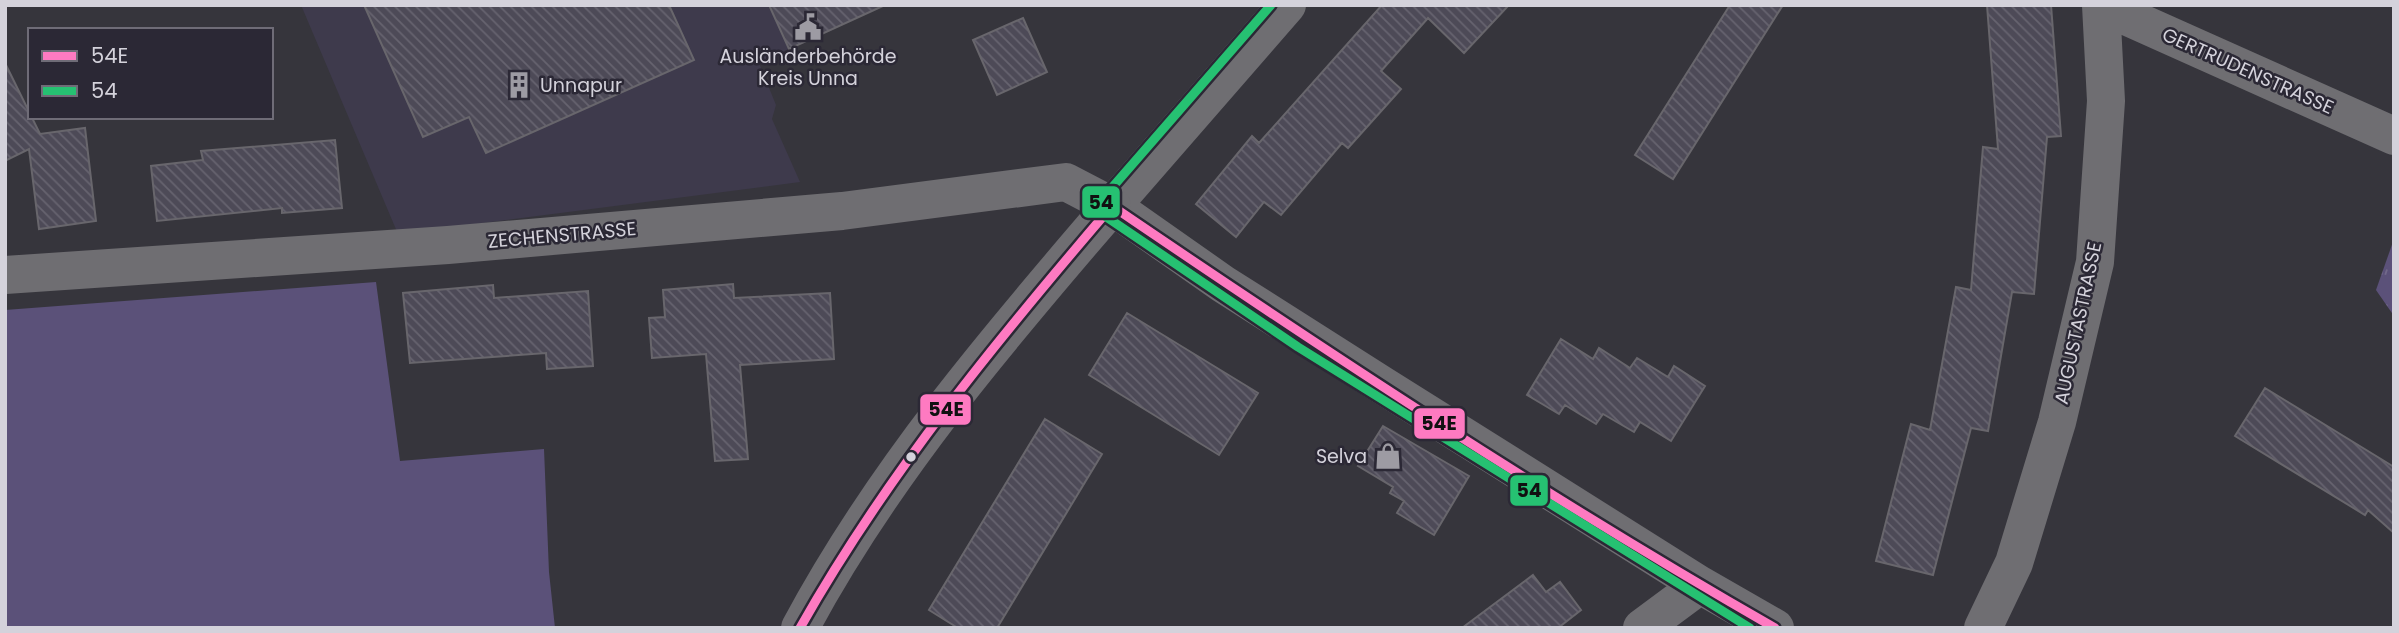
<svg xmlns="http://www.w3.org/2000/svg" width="2399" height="633" font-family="Poppins,sans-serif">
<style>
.built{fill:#3e3a4c}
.park{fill:url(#park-tufts)}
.garden{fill:#5b5179}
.building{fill:url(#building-back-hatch);stroke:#68666c;stroke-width:2}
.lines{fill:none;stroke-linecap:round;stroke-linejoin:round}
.minor{stroke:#6f6e72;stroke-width:38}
.tertiary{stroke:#6f6e72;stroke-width:38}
.bus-1-casing{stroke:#2b2835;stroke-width:14}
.bus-2-casing{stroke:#2b2835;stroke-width:14}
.bus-1{stroke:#fe7ac1;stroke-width:9}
.bus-2{stroke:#26c172;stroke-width:9}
.bus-dot{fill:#d4d2db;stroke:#2b2835;stroke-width:2.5}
.labels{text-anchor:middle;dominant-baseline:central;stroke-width:5;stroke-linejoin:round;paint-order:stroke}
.poi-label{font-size:19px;fill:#d4d2db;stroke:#2b2835}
.street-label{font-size:19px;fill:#d4d2db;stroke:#2b2835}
.line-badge{stroke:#2b2835;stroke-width:2.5}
.pale-badge-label{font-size:19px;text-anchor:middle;font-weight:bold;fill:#111}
</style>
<defs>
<pattern id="park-tufts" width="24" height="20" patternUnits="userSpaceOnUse" patternTransform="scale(1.75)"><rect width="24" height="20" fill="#5b5179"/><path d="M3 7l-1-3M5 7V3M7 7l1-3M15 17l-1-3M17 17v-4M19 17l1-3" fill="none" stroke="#72698b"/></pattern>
<pattern id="building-back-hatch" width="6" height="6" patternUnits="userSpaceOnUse" patternTransform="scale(1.75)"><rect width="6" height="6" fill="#4d4a57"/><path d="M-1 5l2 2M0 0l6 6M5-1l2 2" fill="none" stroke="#66636f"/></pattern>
</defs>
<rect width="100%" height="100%" fill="#36353c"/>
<path class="built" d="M301,5H769L789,49L759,63L776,105L772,119L800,182L398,234Z"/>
<path class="park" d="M2394,239V316L2376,290Z"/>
<path class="garden" d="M376,282L400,461L544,449L549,572L555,628H5V310Z"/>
<path class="building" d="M364,5H669L694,60L486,153L469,117L423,137Z
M769,5H885L789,49Z
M1382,5H1509L1464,53L1428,18L1381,71L1401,89L1348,148L1342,143L1281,215L1264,202L1236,237L1196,204L1252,136L1259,143Z
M1730,5H1783L1673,179L1635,155Z
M1987,5H2051L2061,136L2047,137L2034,294L2012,292L1988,431L1971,428L1933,575L1876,561L1911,424L1930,430L1956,287L1971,290L1983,147L1998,149Z
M1023,18L1047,72L997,95L973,40Z
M5,63L40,134L85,128L96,221L39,229L29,149L5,161Z
M335,140L342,208L282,213V208L157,221L151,166L203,160L201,151Z
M733,284L734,298L830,293L834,359L740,365L748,459L715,461L706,354L652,358L649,318L665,317L663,290Z
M493,285L494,298L588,291L593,366L547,369L546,353L410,363L403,293Z
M1127,313L1258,393L1219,455L1089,375Z
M1561,339L1593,359L1599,348L1630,368L1637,358L1668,377L1674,366L1705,386L1671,441L1640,422L1634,432L1603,414L1596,424L1565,405L1559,414L1527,395Z
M2265,388L2394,467V533L2368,510L2365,515L2235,436Z
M1045,419L1102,454L997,628H958L929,610Z
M1383,426L1469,476L1434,535L1397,513L1404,501L1390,493L1393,487L1358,466Z
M1533,575L1546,592L1560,582L1581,610L1558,628H1462Z"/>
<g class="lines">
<path class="minor" d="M1112,206L1287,5
M5,275L448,245L842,211L1066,182L1112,206L1223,284L1382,385L1700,585L1775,628
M1642,628L1700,585
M1983,628L2014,563L2057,422L2095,262L2106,101L2101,5L2394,136"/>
<path class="tertiary" d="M800,628C882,474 999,337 1112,206"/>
<defs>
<path id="bus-1" d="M1112,206C1328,353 1548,498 1775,628
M800,628C887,474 997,340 1112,206"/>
<path id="bus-2" d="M1271,5L1103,198L1100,206L1102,214L1298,347L1750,628"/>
</defs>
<use href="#bus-1" class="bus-1-casing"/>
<use href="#bus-2" class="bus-2-casing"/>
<use href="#bus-1" class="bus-1"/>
<use href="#bus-2" class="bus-2"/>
</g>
<defs>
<symbol id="civic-bare" viewBox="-9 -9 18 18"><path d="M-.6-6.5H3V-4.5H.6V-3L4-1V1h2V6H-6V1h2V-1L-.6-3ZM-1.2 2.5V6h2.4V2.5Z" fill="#9d9ba3" stroke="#2b2835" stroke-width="2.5" paint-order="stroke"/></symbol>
<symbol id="building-bare" viewBox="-9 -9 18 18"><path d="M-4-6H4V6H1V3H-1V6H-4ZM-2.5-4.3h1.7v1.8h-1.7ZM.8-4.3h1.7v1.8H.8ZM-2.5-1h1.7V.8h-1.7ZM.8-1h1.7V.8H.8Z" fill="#9d9ba3" stroke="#2b2835" stroke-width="2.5" paint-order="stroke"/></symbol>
<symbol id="shop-bare" viewBox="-9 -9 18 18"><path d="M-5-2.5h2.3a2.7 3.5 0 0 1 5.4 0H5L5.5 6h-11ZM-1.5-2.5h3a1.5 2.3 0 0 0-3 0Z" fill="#9d9ba3" stroke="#2b2835" stroke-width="2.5" paint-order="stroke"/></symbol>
</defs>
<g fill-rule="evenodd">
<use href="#civic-bare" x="789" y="8" width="38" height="38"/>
<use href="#building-bare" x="500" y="66" width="38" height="38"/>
<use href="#shop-bare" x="1369" y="437" width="38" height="38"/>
</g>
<circle class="bus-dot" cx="911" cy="457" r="6"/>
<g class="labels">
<g class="poi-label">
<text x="808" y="56">Ausländerbehörde<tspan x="808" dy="22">Kreis Unna</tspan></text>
<text x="540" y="85" text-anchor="start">Unnapur</text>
<text x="1367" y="456" text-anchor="end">Selva</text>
</g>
<g class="street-label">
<text transform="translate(2248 71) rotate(24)">GERTRUDENSTRASSE</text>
<text transform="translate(562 235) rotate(-5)">ZECHENSTRASSE</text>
<text transform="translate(2078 323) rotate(-78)">AUGUSTASTRASSE</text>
</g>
</g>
<g class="line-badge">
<rect x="1081" y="185" width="40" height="34" rx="7" fill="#26c172"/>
<rect x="919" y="393" width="53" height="33" rx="7" fill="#fe7ac1"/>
<rect x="1413" y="407" width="53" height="33" rx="7" fill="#fe7ac1"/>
<rect x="1509" y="474" width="40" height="33" rx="7" fill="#26c172"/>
</g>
<g class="pale-badge-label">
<text x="1101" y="209">54</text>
<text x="946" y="416">54E</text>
<text x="1439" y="430">54E</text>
<text x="1529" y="497">54</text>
</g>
<rect width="2399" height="633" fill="none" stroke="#d4d2db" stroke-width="14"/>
<rect x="28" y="28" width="245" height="91" fill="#2b2835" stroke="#6f6c77" stroke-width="2"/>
<rect x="42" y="51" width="35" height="10" fill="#fe7ac1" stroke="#6f6c77" stroke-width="2"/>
<text x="91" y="63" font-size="21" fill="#d4d2db">54E</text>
<rect x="42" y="86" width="35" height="10" fill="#26c172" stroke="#6f6c77" stroke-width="2"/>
<text x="91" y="98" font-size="21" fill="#d4d2db">54</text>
</svg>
